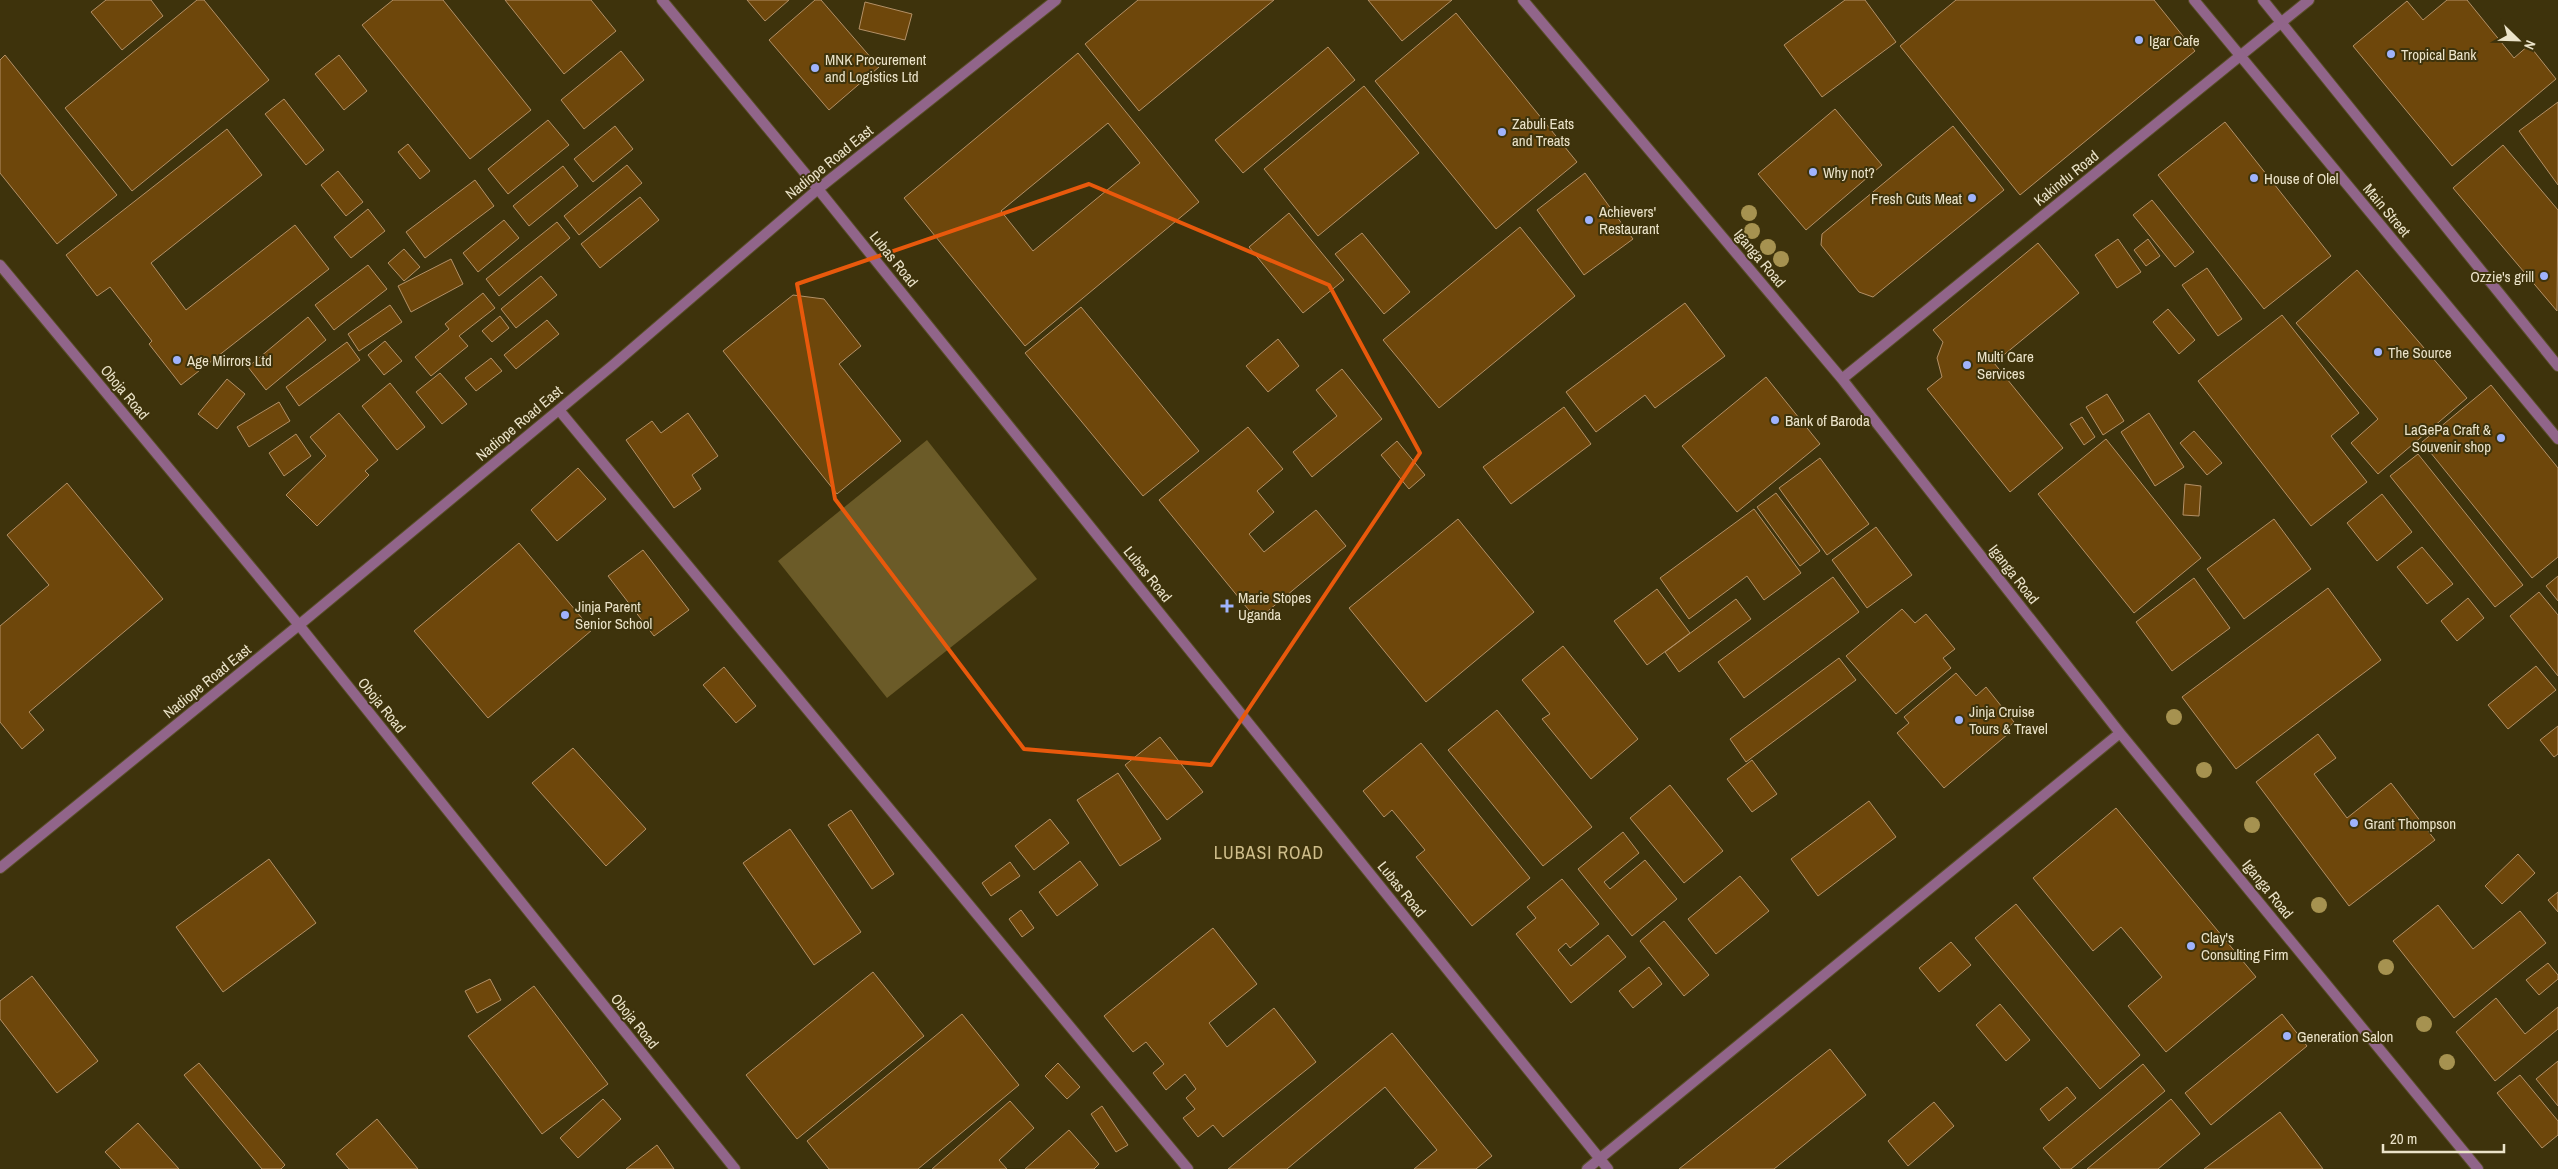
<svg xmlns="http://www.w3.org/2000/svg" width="2558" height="1169" font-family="'Archivo Narrow',sans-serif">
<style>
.green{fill:#6b5b28}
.building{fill:#6e470b;stroke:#b39066;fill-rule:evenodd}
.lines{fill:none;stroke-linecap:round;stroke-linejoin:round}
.minor-casing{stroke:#5a4f2a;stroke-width:12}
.tertiary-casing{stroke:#5a4f2a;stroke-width:12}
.minor{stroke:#91658a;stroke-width:10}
.tertiary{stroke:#91658a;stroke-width:10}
.tree{fill:#a69250}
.marked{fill:none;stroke:#e8590c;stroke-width:4;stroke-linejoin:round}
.poi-dot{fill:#9fb3fd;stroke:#3e330c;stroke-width:2}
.labels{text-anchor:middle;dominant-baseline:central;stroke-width:4;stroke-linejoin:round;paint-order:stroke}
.poi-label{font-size:15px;fill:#ebe3c9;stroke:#3e330c;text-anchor:start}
.street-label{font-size:15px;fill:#ebe3c9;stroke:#3e330c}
.quarter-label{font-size:18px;letter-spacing:1px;fill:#cfbe8b;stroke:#3e330c}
</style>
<rect width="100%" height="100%" fill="#3e330c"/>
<path class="green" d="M927,440L1037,579L887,698L778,561Z"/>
<path class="building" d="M106,0H151L163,16L122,50L91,12Z
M197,0H204L269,80L132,191L65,108Z
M393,0H443L531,110L470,159L362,25Z
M505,0H591L616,31L564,74Z
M747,0H789L765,21Z
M815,0H821L879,67L829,110L769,40Z
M1138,0H1274L1139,111L1085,44Z
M1368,0H1452L1402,41Z
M1845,0H1865L1896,42L1822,97L1784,45Z
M1956,0H2154L2195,51L2020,195L1900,46Z
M2447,0H2467L2514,58L2529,45L2556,79L2452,166L2353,46L2407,1L2423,20Z
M865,2L912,14L905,40L859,29Z
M1456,13L1577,162L1496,229L1375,81Z
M1328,47L1355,80L1243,173L1215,140Z
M621,51L644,80L584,129L561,100Z
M1078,53L1199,202L1025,346L904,198ZM1108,123L1140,163L1033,251L1001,211Z
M5,55L117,195L57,244L0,173V60Z
M339,55L367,91L344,110L315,74Z
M1364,86L1419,153L1318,236L1264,169Z
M284,99L324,150L306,165L265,114Z
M2558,102V185L2519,131Z
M1835,109L1882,165L1806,230L1758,174Z
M548,120L569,145L508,194L488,169Z
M2225,122L2331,256L2264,309L2158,175Z
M615,126L633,149L593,182L574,159Z
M1953,126L2004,190L1873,297L1859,292L1821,245L1822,234Z
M227,129L262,175L151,263L186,310L295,225L329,269L181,385L149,344L152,341L110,287L97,296L66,255Z
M408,144L430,171L420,179L398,152Z
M2503,145L2558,210L2557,311L2453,188Z
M627,165L642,183L579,235L564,216Z
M563,166L578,186L529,226L513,206Z
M338,171L363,202L346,216L321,185Z
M1585,173L1633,239L1584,275L1537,210Z
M475,180L494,206L425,258L406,232Z
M640,197L659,220L600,268L581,244Z
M2152,200L2194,252L2175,267L2133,215Z
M368,209L385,231L351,258L334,237Z
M1289,213L1344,280L1303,313L1249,247Z
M504,220L519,238L478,272L463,253Z
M557,222L570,238L499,296L486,279Z
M1520,227L1575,296L1439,408L1383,340Z
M1362,233L1410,292L1384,314L1335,254Z
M2118,239L2141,272L2117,288L2095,255Z
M2148,239L2160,256L2146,266L2134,250Z
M2038,243L2079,293L1994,363L2063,448L2010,492L1927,389L1942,377L1937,358L1943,342L1933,330Z
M404,249L420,267L404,281L388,263Z
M451,259L463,284L411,312L398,286Z
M368,265L387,289L334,330L315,305Z
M2207,268L2242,319L2218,336L2182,285Z
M2357,270L2467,398L2378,474L2351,443L2378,419L2296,323Z
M541,276L557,295L516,328L501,309Z
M483,293L495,308L459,336L468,346L431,376L415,357L449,329L445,324Z
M793,295L824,299L861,346L839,364L901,441L837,494L723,351Z
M1685,303L1725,356L1655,408L1645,395L1596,432L1566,392Z
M390,305L402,322L359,351L348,334Z
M1081,307L1199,451L1143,496L1025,353Z
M2168,309L2195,340L2179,354L2153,322Z
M2282,315L2359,413L2331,436L2367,482L2311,526L2198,381Z
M500,316L509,328L492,342L482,331Z
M308,317L326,340L266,390L248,367Z
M547,320L559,334L516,369L504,355Z
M1278,339L1299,366L1268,392L1246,366Z
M385,341L402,361L384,375L368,355Z
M347,342L360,360L299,406L286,387Z
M491,358L502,371L476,391L465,378Z
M1342,369L1382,419L1312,477L1293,452L1337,416L1316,390Z
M440,373L467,404L442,424L416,392Z
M1766,377L1820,444L1737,512L1682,446Z
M227,379L245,394L217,429L198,414Z
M390,383L425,427L397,450L362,406Z
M2491,385L2558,468V557L2532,578L2422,442Z
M2107,394L2124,421L2103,435L2086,407Z
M279,402L290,421L249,447L237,427Z
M1564,407L1591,444L1511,504L1483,467Z
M339,413L378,460L365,471L369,475L317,526L286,495L326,456L310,437Z
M688,413L718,456L692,475L701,489L674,508L626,440L652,421L661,433Z
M2149,413L2184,467L2155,486L2121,432Z
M2082,417L2095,437L2084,445L2070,424Z
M1248,427L1283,469L1257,491L1274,512L1249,534L1264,552L1316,510L1346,546L1257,620L1159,500Z
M2194,431L2222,463L2207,475L2180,443Z
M296,434L311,456L284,476L269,453Z
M2106,439L2201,558L2134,613L2038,494Z
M1397,441L1425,475L1409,489L1381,455Z
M2418,454L2523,585L2495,607L2390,476Z
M1820,458L1869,524L1827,555L1779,488Z
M578,468L606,499L557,541L531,510Z
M67,483L163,599L29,712L44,730L22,749L0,722V626L49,585L7,535Z
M2185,484L2201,486L2199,516L2183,515Z
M1776,493L1820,551L1800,566L1757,507Z
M2382,494L2412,532L2377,561L2347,523Z
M1754,509L1801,573L1764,600L1747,576L1689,619L1660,578Z
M1458,519L1534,612L1426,702L1349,608Z
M2274,519L2311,569L2244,619L2207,569Z
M1876,527L1912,575L1867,608L1832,560Z
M519,543L592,630L488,718L414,631Z
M2422,547L2453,584L2427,604L2397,567Z
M643,550L689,610L654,636L608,576Z
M2558,576V601L2546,586Z
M1833,577L1859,612L1744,698L1718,662Z
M2194,578L2230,628L2172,671L2136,622Z
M2328,588L2381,660L2236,769L2182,697Z
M1657,589L1690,633L1647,665L1614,621Z
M2539,592L2558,615V676L2510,616Z
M2468,598L2484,618L2457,641L2441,621Z
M1736,599L1751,619L1679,672L1665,652Z
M1902,609L1915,623L1926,614L1955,649L1943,658L1951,668L1896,714L1846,656Z
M1563,646L1638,739L1591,779L1542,719L1550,714L1522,680Z
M1839,658L1856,680L1746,762L1730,739Z
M2536,666L2556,690L2508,729L2488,705Z
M724,667L756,706L736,723L703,685Z
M1956,673L1976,696L1986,687L2014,722L2004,731L2008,734L1944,788L1897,733L1909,723L1904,717Z
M1497,710L1592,827L1543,866L1448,750Z
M2558,726V754L2554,757L2540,740Z
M2318,734L2336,758L2314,774L2347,818L2391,783L2435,840L2349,906L2256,782Z
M1160,737L1203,792L1167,820L1125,765Z
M1421,743L1530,878L1472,926L1416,857L1425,850L1392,810L1384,817L1363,791Z
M573,748L646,829L606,866L532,783Z
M1752,760L1777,794L1752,812L1727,779Z
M1118,773L1161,839L1120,866L1077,800Z
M1670,785L1723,851L1684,883L1630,818Z
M1869,801L1896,837L1818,896L1791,859Z
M2116,808L2256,977L2166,1052L2128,1006L2162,977L2121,927L2093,951L2033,878Z
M851,810L894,874L872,889L828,825Z
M1050,819L1069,843L1034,870L1015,846Z
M790,829L861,932L814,965L743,863Z
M1623,832L1639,853L1604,882L1610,889L1645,860L1677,899L1632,936L1578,869Z
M2518,854L2535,873L2502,904L2485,886Z
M269,859L316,923L223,992L176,927Z
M1080,861L1098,885L1057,916L1039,892Z
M1010,862L1020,876L991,896L982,883Z
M1740,876L1769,911L1716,954L1688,919Z
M1562,879L1599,924L1570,948L1566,943L1558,950L1571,966L1608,935L1626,957L1571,1003L1516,934L1536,918L1527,907Z
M2558,892V912L2548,900Z
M2016,904L2140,1055L2100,1089L1975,938Z
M2438,905L2473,949L2520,911L2546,943L2454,1018L2393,941Z
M1021,910L1034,928L1022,937L1009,919Z
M1664,921L1709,975L1684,996L1640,941Z
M1213,928L1257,984L1209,1023L1227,1047L1274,1008L1316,1062L1223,1137L1213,1125L1198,1137L1183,1118L1195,1109L1186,1098L1196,1089L1185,1074L1166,1090L1153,1073L1164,1064L1146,1042L1133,1052L1104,1016Z
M1951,942L1971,965L1939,992L1919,968Z
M2548,963L2558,975V979L2539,995L2526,980Z
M1649,967L1662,984L1633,1008L1619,991Z
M873,972L924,1036L797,1139L746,1075Z
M32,976L98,1061L57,1093L0,1019V1001Z
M490,979L501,1000L477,1013L465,991Z
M534,986L608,1084L542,1134L468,1036Z
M2496,998L2525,1034L2558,1007V1029L2495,1081L2456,1032Z
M2000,1004L2030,1040L2006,1061L1976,1025Z
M962,1014L1019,1085L918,1169H829L807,1141Z
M2282,1014L2307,1046L2211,1125L2185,1093Z
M1392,1033L1492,1156L1476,1169H1414L1437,1150L1385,1087L1287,1169H1228Z
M1830,1049L1866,1095L1774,1169H1679Z
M2558,1061V1106L2536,1079Z
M199,1063L285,1165L281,1169H262L184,1075Z
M1058,1063L1080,1087L1067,1099L1045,1076Z
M2143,1064L2165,1091L2071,1169H2061L2043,1148Z
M2520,1075L2558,1121V1135L2542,1148L2497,1093Z
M2067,1087L2076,1098L2049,1121L2040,1109Z
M603,1099L621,1119L578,1158L560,1138Z
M2171,1099L2200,1134L2158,1169H2087Z
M1010,1101L1034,1128L999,1160L1007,1169H932Z
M1934,1102L1954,1126L1908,1166L1888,1141Z
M1102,1106L1128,1145L1116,1152L1091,1114Z
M2280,1112L2323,1169H2204Z
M377,1119L418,1169H349L336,1154Z
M138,1123L179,1169H121L105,1152Z
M1069,1130L1099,1164L1094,1169H1025Z
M657,1145L674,1169H626Z"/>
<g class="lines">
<defs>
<path id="minor" d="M662,0L818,189L1608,1169
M1523,0L1842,379L2120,733L2478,1169
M0,265L299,625L735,1169
M1842,379L2309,0
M559,410L1188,1169
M0,868L299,625L613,365L818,189L1056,0
M1587,1169L2120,733"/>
<path id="tertiary" d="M2194,0L2558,439
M2263,0L2558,366"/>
</defs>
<use href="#minor" class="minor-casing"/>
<use href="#tertiary" class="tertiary-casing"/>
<use href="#minor" class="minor"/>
<use href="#tertiary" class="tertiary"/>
</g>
<g class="tree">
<circle cx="1749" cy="213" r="8"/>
<circle cx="1752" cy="231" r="8"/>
<circle cx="1768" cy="247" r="8"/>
<circle cx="1781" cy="259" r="8"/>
<circle cx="2174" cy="717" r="8"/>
<circle cx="2204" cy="770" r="8"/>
<circle cx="2252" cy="825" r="8"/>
<circle cx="2319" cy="905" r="8"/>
<circle cx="2386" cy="967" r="8"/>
<circle cx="2424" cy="1024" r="8"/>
<circle cx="2447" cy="1062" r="8"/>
</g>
<path class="marked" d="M1089,184L1329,285L1420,453L1211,765L1024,749L835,499L797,284Z"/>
<g class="poi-dot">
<circle cx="2139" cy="40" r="5"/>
<circle cx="2391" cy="54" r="5"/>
<circle cx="815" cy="68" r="5"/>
<circle cx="1502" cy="132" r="5"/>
<circle cx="1813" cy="172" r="5"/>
<circle cx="2254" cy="178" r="5"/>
<circle cx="1972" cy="198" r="5"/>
<circle cx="1589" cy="220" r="5"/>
<circle cx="2544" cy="276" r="5"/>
<circle cx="2378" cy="352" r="5"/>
<circle cx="177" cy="360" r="5"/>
<circle cx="1967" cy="365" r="5"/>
<circle cx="1775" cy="420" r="5"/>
<circle cx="2501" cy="438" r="5"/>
<path d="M1224.5 598.5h5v5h5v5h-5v5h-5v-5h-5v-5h5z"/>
<circle cx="565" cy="615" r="5"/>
<circle cx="1959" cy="720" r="5"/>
<circle cx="2354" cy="823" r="5"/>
<circle cx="2191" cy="946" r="5"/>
<circle cx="2287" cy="1036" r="5"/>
</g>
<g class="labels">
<g class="poi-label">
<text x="2149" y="40">Igar Cafe</text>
<text x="2401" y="54">Tropical Bank</text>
<text x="825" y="59">MNK Procurement<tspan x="825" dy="17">and Logistics Ltd</tspan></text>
<text x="1512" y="123">Zabuli Eats<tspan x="1512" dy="17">and Treats</tspan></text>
<text x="1823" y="172">Why not?</text>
<text x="2264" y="178">House of Olel</text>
<text x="1962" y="198" text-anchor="end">Fresh Cuts Meat</text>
<text x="1599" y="211">Achievers'<tspan x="1599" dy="17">Restaurant</tspan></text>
<text x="2534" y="276" text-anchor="end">Ozzie's grill</text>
<text x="2388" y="352">The Source</text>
<text x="1977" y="356">Multi Care<tspan x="1977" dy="17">Services</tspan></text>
<text x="187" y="360">Age Mirrors Ltd</text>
<text x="1785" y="420">Bank of Baroda</text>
<text x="2491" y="429" text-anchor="end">LaGePa Craft &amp;<tspan x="2491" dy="17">Souvenir shop</tspan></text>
<text x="1238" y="597">Marie Stopes<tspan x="1238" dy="17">Uganda</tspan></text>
<text x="575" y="606">Jinja Parent<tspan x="575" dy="17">Senior School</tspan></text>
<text x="1969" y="711">Jinja Cruise<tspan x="1969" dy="17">Tours &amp; Travel</tspan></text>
<text x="2364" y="823">Grant Thompson</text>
<text x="2201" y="937">Clay's<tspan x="2201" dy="17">Consulting Firm</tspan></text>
<text x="2297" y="1036">Generation Salon</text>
</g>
<g class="street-label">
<text transform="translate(829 162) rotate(-39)">Nadiope Road East</text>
<text transform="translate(2066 178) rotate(-39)">Kakindu Road</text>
<text transform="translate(2387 210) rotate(50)">Main Street</text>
<text transform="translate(1760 258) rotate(50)">Iganga Road</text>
<text transform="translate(894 259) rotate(51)">Lubas Road</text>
<text transform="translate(125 392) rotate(50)">Oboja Road</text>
<text transform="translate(519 423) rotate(-40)">Nadiope Road East</text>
<text transform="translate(1148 574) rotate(51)">Lubas Road</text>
<text transform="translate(2014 574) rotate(52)">Iganga Road</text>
<text transform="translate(207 681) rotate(-39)">Nadiope Road East</text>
<text transform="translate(382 705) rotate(51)">Oboja Road</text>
<text transform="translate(1402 889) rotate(51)">Lubas Road</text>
<text transform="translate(2268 889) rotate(51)">Iganga Road</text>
<text transform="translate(635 1021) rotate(51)">Oboja Road</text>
</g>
<g class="quarter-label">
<text x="1269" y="852">LUBASI ROAD</text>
</g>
</g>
<g transform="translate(2518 40) rotate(113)" stroke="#3e330c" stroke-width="4" paint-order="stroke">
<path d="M0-4L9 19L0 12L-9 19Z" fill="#ebe3c9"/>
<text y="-8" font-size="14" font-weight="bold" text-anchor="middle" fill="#ebe3c9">N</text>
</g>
<path d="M2383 1144v8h121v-8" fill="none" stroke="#ebe3c9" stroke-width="2.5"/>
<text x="2390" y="1144" font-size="15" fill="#ebe3c9" stroke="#3e330c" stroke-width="4" paint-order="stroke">20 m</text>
</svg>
